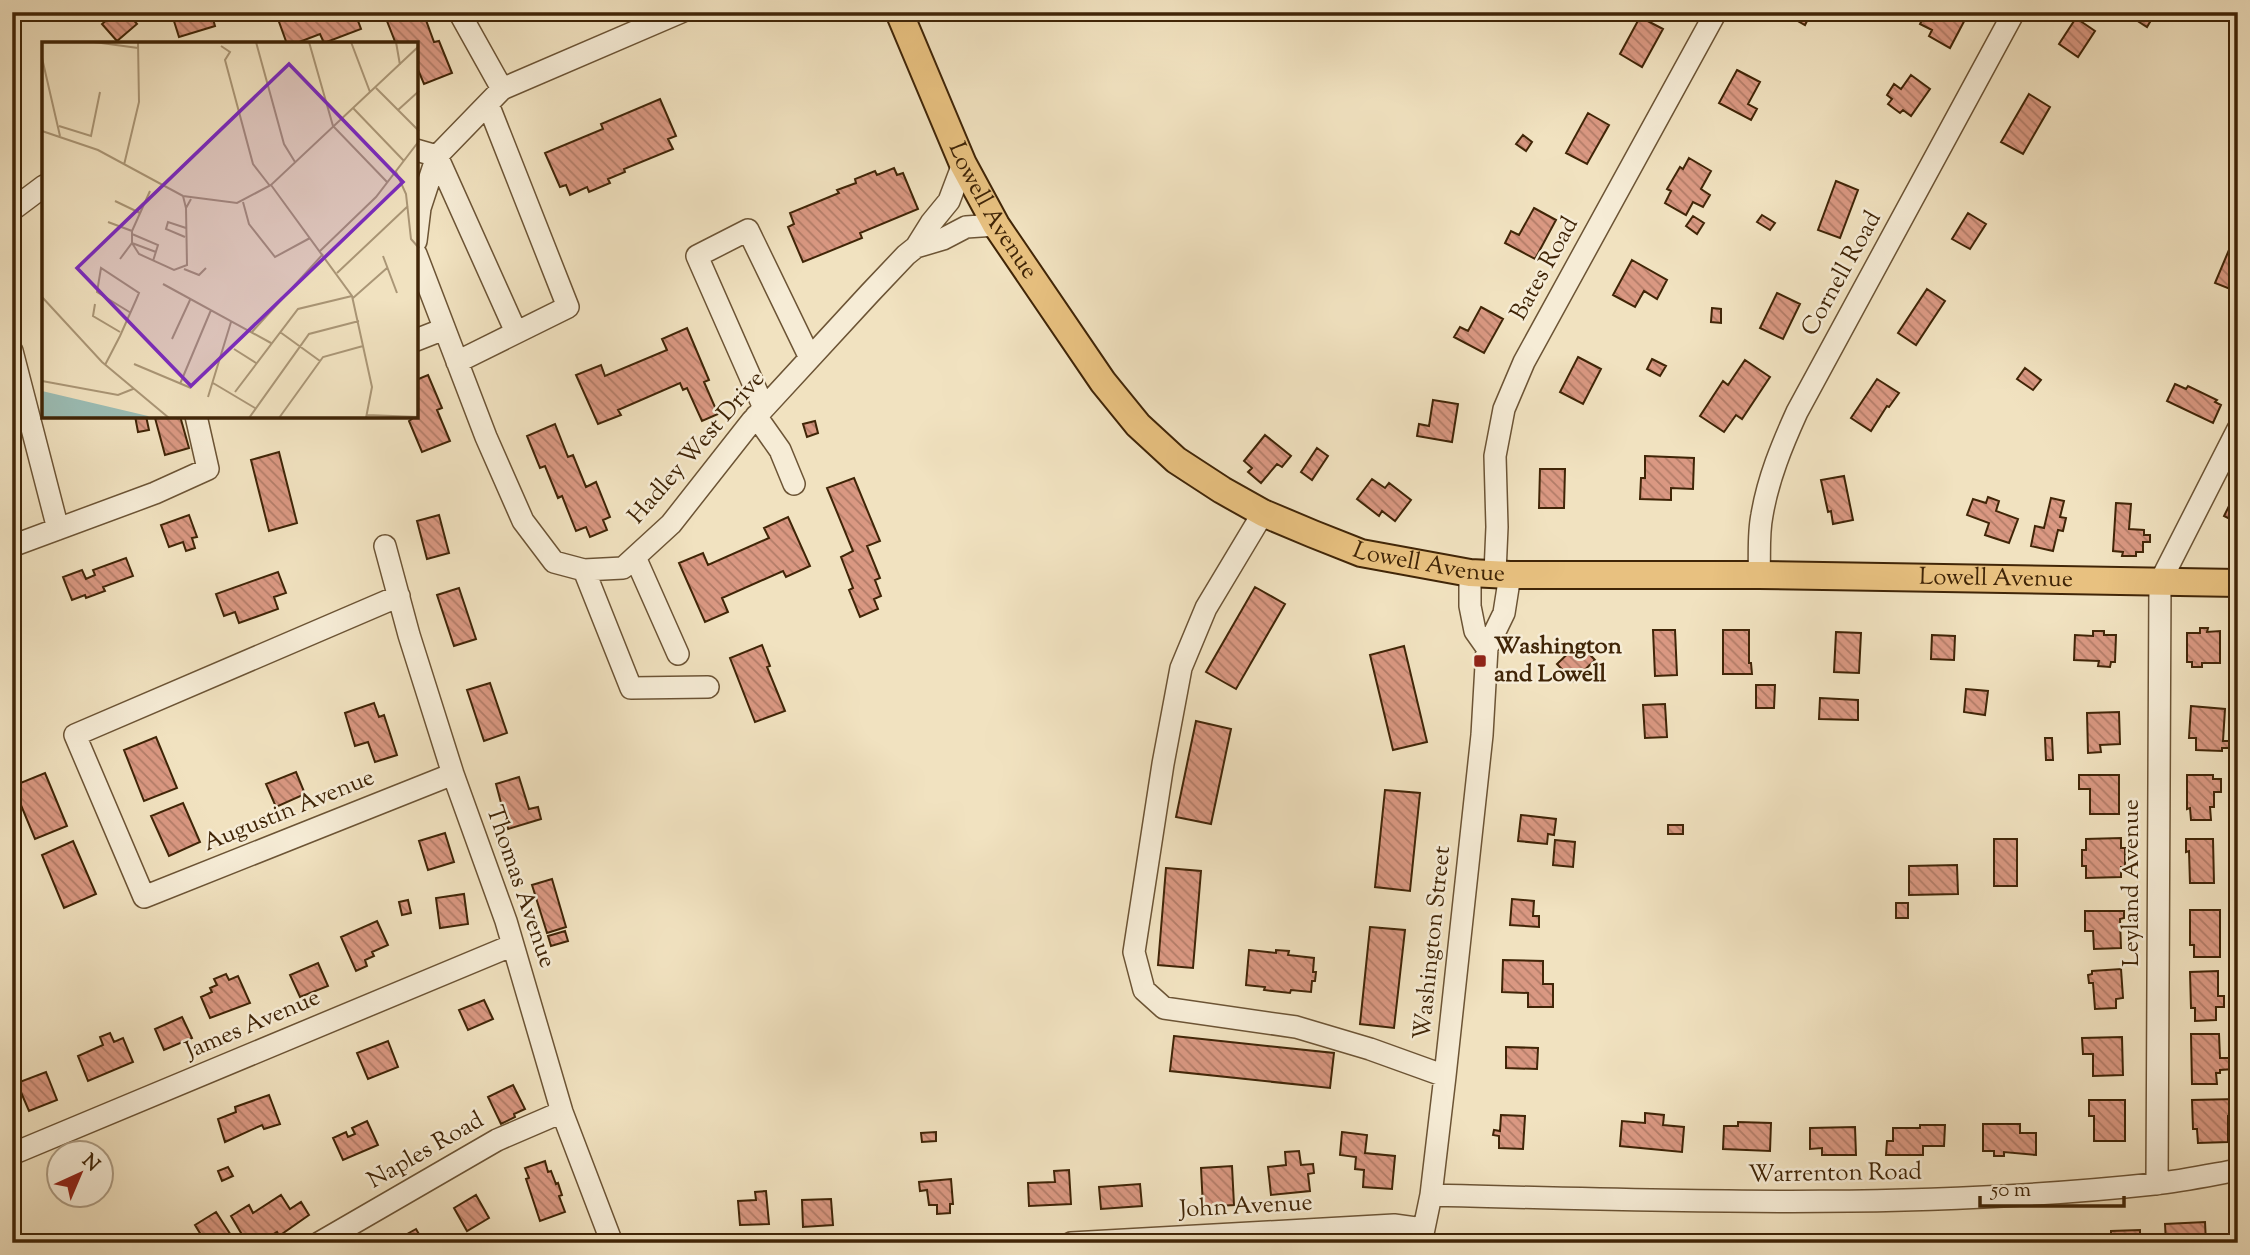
<svg xmlns="http://www.w3.org/2000/svg" width="2250" height="1255" font-family="'Sorts Mill Goudy',serif">
<style>
.building{fill:url(#building-back-hatch);stroke:#402507;stroke-width:2}
.lines{fill:none;stroke-linecap:round;stroke-linejoin:round}
.minor-casing{stroke:#6c5435;stroke-width:24}
.major-casing{stroke:#402507;stroke-width:30}
.minor{stroke:#f6ecd6;stroke-width:21}
.major{stroke:#e8c180;stroke-width:26}
.poi-dot{fill:#8f2418;stroke:#f6ecd6;stroke-width:2.5}
.labels{text-anchor:middle;dominant-baseline:central;stroke-width:5;stroke-linejoin:round;paint-order:stroke}
.street-label{font-size:24px;fill:#402507;stroke:#f6ecd6}
.poi-label{font-size:24px;font-weight:bold;fill:#402507;stroke:#f6ecd6;text-anchor:start}
.inset-road{fill:none;stroke:#aa9676;stroke-width:2}
.view{fill:#7b2cbf;fill-opacity:0.15;stroke:#7b2cbf;stroke-width:3.5}
.inset-edge{fill:none;stroke:#402507;stroke-width:3.5}
</style>
<defs>
<pattern id="building-back-hatch" width="6" height="6" patternUnits="userSpaceOnUse" patternTransform="scale(1.75)"><rect width="6" height="6" fill="#da9882"/><path d="M-1 5l2 2M0 0l6 6M5-1l2 2" fill="none" stroke="#b27c68"/></pattern>
</defs>
<rect width="100%" height="100%" fill="#f1e2c0"/>
<filter id="stains"><feTurbulence type="fractalNoise" baseFrequency=".00286" numOctaves="4"/><feColorMatrix values="0 0 0 0 .2 0 0 0 0 .09 0 0 0 0 .02 0 0 0 .5 -.17"/></filter>
<radialGradient id="worn" r=".72"><stop offset=".6" stop-color="#630" stop-opacity="0"/><stop offset="1" stop-color="#630" stop-opacity=".3"/></radialGradient>
<path class="building" d="M116,12H127L137,24L117,41L102,24Z
M192,12H211L215,26L179,37L173,18Z
M295,12H371L357,18L361,29L324,43L320,34L294,44H287L278,19Z
M389,12L403,14L423,12L434,42L439,41L452,73L424,84L416,65V44H396L387,21L392,19Z
M1782,12H1806L1810,15L1805,25Z
M1926,12L1938,18L1941,12H1969L1950,48L1929,36L1932,30L1920,24Z
M2141,12H2149L2154,15L2147,27L2136,20Z
M1640,17L1663,29L1642,67L1620,54Z
M2076,18L2095,31L2078,57L2059,44Z
M1737,70L1760,82L1748,104L1757,109L1751,120L1719,103Z
M1911,75L1930,89L1911,116L1903,110L1900,113L1888,104L1892,99L1887,95L1894,84L1901,89Z
M2029,94L2050,107L2023,154L2001,142Z
M660,99L676,136L668,139L673,149L624,169L625,172L608,179L610,183L589,192L587,187L570,195L566,185L560,187L545,153L603,129L601,124Z
M1588,113L1609,125L1587,164L1566,153Z
M1523,135L1532,142L1526,151L1516,144Z
M1689,158L1711,171L1701,189L1710,195L1703,207L1693,202L1686,215L1665,203L1671,191L1667,189L1680,167L1683,169Z
M894,168L897,175L903,173L918,209L860,233L862,238L803,262L788,227L794,224L790,213L839,193L837,190L856,183L855,179L875,171L877,175Z
M1836,181L1858,190L1840,238L1818,230Z
M1534,208L1556,220L1535,259L1505,243L1511,231L1519,235Z
M1968,213L1986,224L1970,249L1952,239Z
M1762,215L1775,223L1770,230L1757,222Z
M1693,216L1704,223L1697,234L1686,226Z
M2234,238L2238,240V292L2215,283Z
M1632,260L1667,280L1657,299L1644,291L1635,307L1613,295Z
M1927,289L1945,301L1916,345L1898,333Z
M1777,293L1800,304L1783,339L1760,328Z
M1481,307L1503,319L1484,353L1454,337L1460,327L1468,331Z
M1712,308L1721,309V323L1711,322Z
M687,328L709,380L704,382L718,414L702,421L687,388L683,390L680,383L618,410L621,415L598,424L576,375L601,365L605,376L667,350L662,339Z
M1578,357L1601,369L1583,404L1560,392Z
M1652,359L1666,366L1660,376L1647,369Z
M1745,360L1770,377L1742,419L1736,415L1724,432L1700,416L1723,381L1728,385Z
M2025,368L2041,380L2033,390L2017,379Z
M428,375L442,408L437,410L450,441L422,452L409,421L416,416V380Z
M1877,379L1899,393L1889,407L1887,406L1871,431L1851,418Z
M2175,384L2186,389L2188,386L2217,400L2215,402L2221,405L2213,423L2167,401Z
M1433,400L1458,404L1452,442L1417,436L1419,424L1429,426Z
M135,416H146L149,430L138,432Z
M161,416H180L189,448L165,455L155,418Z
M815,421L818,433L807,437L803,424Z
M555,424L568,457L573,455L586,487L596,482L610,517L603,520L607,530L590,537L586,527L576,531L562,496L558,498L545,466L540,468L527,436Z
M1265,435L1291,456L1282,467L1277,464L1261,483L1248,472L1252,468L1244,461Z
M1317,448L1328,456L1312,480L1301,472Z
M279,452L297,523L269,531L251,460Z
M1645,456L1694,458L1693,489L1671,488V500L1640,499L1641,478H1645Z
M1540,469H1565L1564,508H1539Z
M1844,476L1853,520L1833,524L1831,511L1828,512L1821,480Z
M854,478L880,541L867,546L880,578L875,580L881,596L874,599L878,609L860,617L849,590L853,588L841,557L853,551L827,488Z
M1372,479L1385,488L1389,483L1411,500L1395,521L1382,511L1379,516L1357,499Z
M2238,488V523L2224,516Z
M1988,497L1999,501L1996,511L2018,519L2009,543L1985,535L1989,523L1967,515L1973,499L1986,503Z
M2051,498L2064,501L2060,517L2066,518L2063,531L2058,530L2053,551L2031,546L2035,526L2044,528Z
M2116,503L2131,504L2129,529L2144,530V535H2150V542H2143V552H2136V556H2122L2123,552L2113,551Z
M189,515L197,537L192,538L195,548L186,551L183,542L169,547L161,525Z
M439,515L449,553L427,559L417,521Z
M788,517L810,566L786,577L783,571L722,598L728,612L705,622L679,563L703,553L708,565L769,538L764,528Z
M126,558L133,576L103,587L105,591L86,598L85,595L72,600L63,577L82,570L86,579L95,575L93,570Z
M278,572L286,593L274,597L278,609L239,623L235,612L224,616L216,594Z
M1255,587L1285,604L1236,689L1206,672Z
M459,588L476,639L454,646L437,595Z
M2200,628H2208L2207,632L2220,631V663H2202V667H2192V662H2187V633H2200Z
M1653,630H1675L1677,675L1655,676Z
M1723,630H1749V663H1751L1752,674H1723Z
M2093,631H2104V635H2116L2115,662H2111L2110,667L2098,666L2099,661L2074,660L2075,635L2093,636Z
M1836,632L1861,633L1859,673L1834,672Z
M1932,635L1955,636L1954,660L1931,659Z
M1579,643L1595,660L1573,681L1557,664Z
M762,645L770,666L767,667L785,711L755,722L730,658Z
M1404,646L1427,742L1393,750L1370,655Z
M490,683L507,733L484,741L467,690Z
M1756,685H1775L1774,708H1756Z
M1966,689L1988,691L1985,715L1964,712Z
M1820,698L1858,700V720L1819,719Z
M374,703L379,717L384,715L397,755L375,762L368,742L355,746L345,713Z
M1665,704L1667,737L1645,738L1643,705Z
M2191,706L2225,709L2223,741H2231V748H2222V751L2196,750V738H2189Z
M2119,712L2120,744L2100,745L2101,752L2088,753L2087,713Z
M1196,721L1231,729L1211,824L1176,817Z
M156,737L177,788L144,801L124,750Z
M2045,738H2052L2053,760H2046Z
M296,772L305,794L276,807L266,784Z
M45,773L67,826L35,839L13,786Z
M2079,775H2119V814H2090V789H2079Z
M2187,775H2213V779H2221V792H2214V807H2210L2211,820H2191L2190,808L2187,809Z
M519,777L529,809L538,807L541,819L508,829L496,784Z
M1385,790L1420,793L1410,891L1375,887Z
M183,803L200,842L169,856L151,816Z
M1521,815L1556,819L1554,835L1548,834L1547,844L1518,841Z
M1668,825H1683V834H1668Z
M445,833L454,862L428,870L419,841Z
M2121,838V848H2125V867H2121V877L2086,878V866H2082V850H2086V839Z
M1994,839H2017V886H1994Z
M2186,839H2213L2214,883H2190L2189,851L2186,852Z
M1555,840L1575,842L1573,867L1553,865Z
M73,841L96,894L64,908L42,855Z
M1957,865L1958,894L1909,895V866Z
M1166,868L1201,871L1193,968L1158,965Z
M552,879L566,927L547,933L532,885Z
M464,894L468,924L440,928L436,898Z
M1512,899L1534,901L1533,916H1539V927L1510,925Z
M408,900L411,913L402,915L399,902Z
M1896,903H1908V918H1896Z
M2190,910H2220V957H2194V945H2190Z
M2085,911H2124V918L2120,919L2121,948L2094,949L2093,931H2085Z
M377,921L388,945L372,952L374,956L365,960L367,966L356,971L341,937Z
M1370,927L1405,930L1394,1028L1360,1024Z
M565,931L568,941L551,946L548,936Z
M1249,950L1276,953V950L1289,951L1288,955L1314,958L1313,972H1316L1315,981H1312L1311,992L1291,990L1290,993L1264,990L1265,987L1246,985Z
M1503,960L1543,961V984H1553V1007H1528V993L1502,992Z
M318,963L328,986L300,997L290,975Z
M2121,969L2123,998L2116,999V1008L2095,1009L2093,983H2089L2088,975L2092,974V971Z
M2218,971V996H2224V1007H2216V1020L2195,1021V1008H2191L2190,972Z
M226,974L229,980L238,976L250,1003L210,1018L201,997L212,992L210,988L217,985L214,979Z
M484,1000L493,1019L468,1030L459,1010Z
M182,1017L192,1038L164,1050L155,1029Z
M110,1033L114,1042L123,1038L133,1062L88,1081L78,1056L103,1045L100,1037Z
M2191,1034H2219L2220,1058H2233L2234,1069L2220,1070V1073H2216L2217,1084H2192Z
M1174,1036L1334,1053L1330,1088L1170,1071Z
M2122,1037L2123,1075L2093,1076V1054H2083L2082,1038Z
M388,1041L398,1067L368,1079L357,1053Z
M1506,1047L1538,1048L1537,1069L1506,1068Z
M46,1072L57,1100L29,1111L17,1083Z
M513,1085L525,1109L514,1114L515,1117L501,1124L488,1097Z
M269,1095L280,1124L264,1129L262,1125L225,1142L218,1119L236,1112L235,1107Z
M2236,1099V1116H2228V1142L2198,1143L2197,1129H2193L2192,1100Z
M2089,1100H2125V1141H2094V1116H2089Z
M1645,1113L1664,1115L1663,1125L1684,1127L1682,1152L1620,1146L1622,1121L1645,1123Z
M1501,1115L1525,1116L1523,1149L1499,1148V1136L1493,1135L1494,1130L1500,1131Z
M367,1121L378,1145L343,1160L333,1138L346,1132L348,1137L355,1134L352,1128Z
M1738,1122L1771,1123L1770,1151L1723,1149L1724,1126H1738Z
M1983,1124H2020V1133H2036V1155L2004,1152V1156H1994V1151H1983Z
M1920,1125H1945L1944,1146H1923V1155H1886L1887,1141H1893V1128H1920Z
M1855,1127L1856,1155H1822V1148L1810,1149V1128Z
M936,1132V1141L922,1142L921,1133Z
M1342,1132L1367,1135L1365,1153L1395,1156L1392,1189L1363,1187L1364,1170L1355,1169L1356,1157L1340,1155Z
M1299,1151L1301,1165L1313,1164L1314,1173L1308,1174L1310,1191L1271,1195L1268,1167L1286,1165L1285,1152Z
M545,1161L548,1172L551,1171L556,1184L558,1183L562,1195L559,1196L565,1212L540,1221L526,1179L529,1178L525,1168Z
M1232,1166L1234,1205L1203,1207L1201,1168Z
M228,1167L233,1176L222,1181L218,1171Z
M1069,1170L1071,1204L1029,1206L1028,1183L1055,1182L1054,1171Z
M951,1179L953,1204H950V1213L937,1214V1205H929L927,1190L920,1191L919,1182Z
M1140,1184L1142,1206L1101,1209L1099,1187Z
M766,1191L769,1224L740,1225L738,1201L756,1200L755,1192Z
M281,1195L290,1209L301,1202L309,1215L279,1236L277,1232L259,1243H247L231,1216L249,1205L253,1213Z
M476,1195L489,1218L467,1231L454,1208Z
M831,1199L833,1225L803,1227L802,1200Z
M216,1212L236,1243H206L195,1225Z
M2205,1222L2206,1243H2166L2165,1224Z
M416,1229L424,1243H394L393,1242Z
M2140,1230V1243H2098V1238H2111V1231Z
M2074,1236V1243H2034V1241H2045V1237Z
M2007,1237V1243H1976L1975,1240Z
M1693,1238L1750,1239V1243H1693Z"/>
<g class="lines">
<defs>
<path id="minor" d="M459,12L502,89
M416,150L437,156L516,332
M963,164L949,201L931,223L916,247L943,239L966,227L996,225
M12,210L44,186
M416,241L420,208L437,156L502,89L681,12
M416,254L486,437L523,521L554,562L584,570L623,568L671,524L752,421L870,293L906,255L916,247
M416,340L444,329
M12,351L58,529
M457,362L568,307L488,104
M764,408L697,256L748,230L810,358
M756,416L780,450L794,484
M1263,513L1206,608L1181,668L1163,764L1134,952L1144,990L1164,1008L1296,1027L1370,1049L1445,1076
M12,546L155,493L208,469L196,416
M385,546L409,635L453,774L506,921L562,1112L612,1243
M635,557L678,654
M584,570L631,688L708,687
M1470,573V606L1475,631L1487,648
M1495,573L1497,527L1495,456L1504,409L1524,362L1716,12
M1759,575C1760,555 1758,534 1762,515C1768,479 1782,445 1797,412L2014,12
M399,596L75,735L144,897L453,774
M12,1154L513,945
M2157,1184L2160,582L2238,429
M1431,1195C1672,1201 1914,1210 2154,1184C2182,1181 2210,1175 2238,1170
M319,1243L497,1140L562,1112
M1071,1243L1394,1225L1423,1229
M1421,1243L1431,1195L1445,1076L1482,735L1487,648L1504,613L1510,575"/>
<g id="major">
<path id="s1" d="M899,12L963,164L996,225L1103,382L1138,425L1176,460L1222,490L1263,513L1313,534L1361,553L1470,573L1510,575H1759L2238,583"/>
</g>
</defs>
<use href="#minor" class="minor-casing"/>
<use href="#major" class="major-casing"/>
<use href="#minor" class="minor"/>
<use href="#major" class="major"/>
</g>
<rect class="poi-dot" x="1473" y="654" width="14" height="14" rx="3.5"/>
<g class="labels">
<g class="street-label">
<text stroke="none"><textPath href="#s1" startOffset="220">Lowell Avenue</textPath></text>
<text transform="translate(1545 269) rotate(-61)">Bates Road</text>
<text transform="translate(1842 274) rotate(-61)">Cornell Road</text>
<text transform="translate(697 448) rotate(-49)">Hadley West Drive</text>
<text stroke="none"><textPath href="#s1" startOffset="808">Lowell Avenue</textPath></text>
<text stroke="none"><textPath href="#s1" startOffset="1376">Lowell Avenue</textPath></text>
<text transform="translate(289 811) rotate(-22)">Augustin Avenue</text>
<text transform="translate(2132 883) rotate(-90)">Leyland Avenue</text>
<text transform="translate(520 887) rotate(71)">Thomas Avenue</text>
<text transform="translate(1433 943) rotate(-84)">Washington Street</text>
<text transform="translate(253 1025) rotate(-23)">James Avenue</text>
<text transform="translate(426 1151) rotate(-30)">Naples Road</text>
<text transform="translate(1835 1174) rotate(-1)">Warrenton Road</text>
<text transform="translate(1246 1207) rotate(-3)">John Avenue</text>
</g>
<g class="poi-label">
<text x="1494" y="647">Washington<tspan x="1494" dy="28">and Lowell</tspan></text>
</g>
</g>
<g transform="translate(42 42)">
<rect width="376" height="376" fill="#f1e2c0"/>
<path d="M0,349L106,374L108,376H0Z" fill="#9bbdb5"/>
<path class="inset-road" d="M52,0L96,6M214,0L242,102L253,120M267,0L291,84L346,141M309,0L328,50M354,0L358,23M179,4L188,10L183,18L211,122L228,144M0,16L18,94M334,46L377,89M311,66L362,119M356,68L377,49M17,84L49,94L58,50M0,89L56,108L141,154L195,161L229,143L377,4M82,123L97,60L96,0M354,130L364,152L369,197L377,206M229,143L310,254L330,345L324,376M108,149L90,189V201L97,212L132,228L145,223L144,166M141,154L144,166L149,157M73,159L98,171M201,160L207,182L233,215L268,196M66,180L90,189M90,192L116,203L111,219M143,195L124,187L126,180L144,186M278,209L334,155L377,99M341,214L355,251M78,217L90,201L114,210M142,227L157,233L164,226M295,231L366,164M121,242L229,301M0,255L60,320L127,376M311,256L345,226M53,262L51,274L78,290M210,290L281,212M238,290L278,319M130,297L148,258M192,307L214,321M92,322L149,346M63,323L78,294L94,258L97,251L59,226L55,250L89,271M0,339L76,353L91,347M171,341L213,366M138,342L169,268M193,350L256,267L310,254M166,355L189,280M325,373L377,375M207,376L267,292L317,279M237,376L281,315L321,304"/>
<path class="view" d="M247,22L361,140L149,344L35,226Z"/>
<rect width="376" height="376" class="inset-edge"/>
</g>
<rect width="2250" height="1255" fill="none" stroke="#f1e2c0" stroke-width="42"/>
<rect x="14" y="14" width="2222" height="1227" fill="none" stroke="#402507" stroke-width="3.5"/>
<rect x="21" y="21" width="2208" height="1213" fill="none" stroke="#402507" stroke-width="2"/>
<g transform="translate(80 1174) rotate(44)"><circle r="33" fill="#f6ecd6" stroke="#ad9c83" stroke-width="2"/>
<path d="M0-5L12 26L0 18L-12 26Z" fill="#8f2418"/>
<text y="-10" font-size="19" font-weight="bold" text-anchor="middle" fill="#402507">N</text>
</g>
<path d="M1980 1196v10h144v-10" fill="none" stroke="#402507" stroke-width="3.5"/>
<text x="1991" y="1196" font-size="21" fill="#402507" stroke="#f6ecd6" stroke-width="5" paint-order="stroke">50 m</text>
<rect width="100%" height="100%" filter="url(#stains)"/>
<rect width="100%" height="100%" fill="url(#worn)"/>
</svg>
